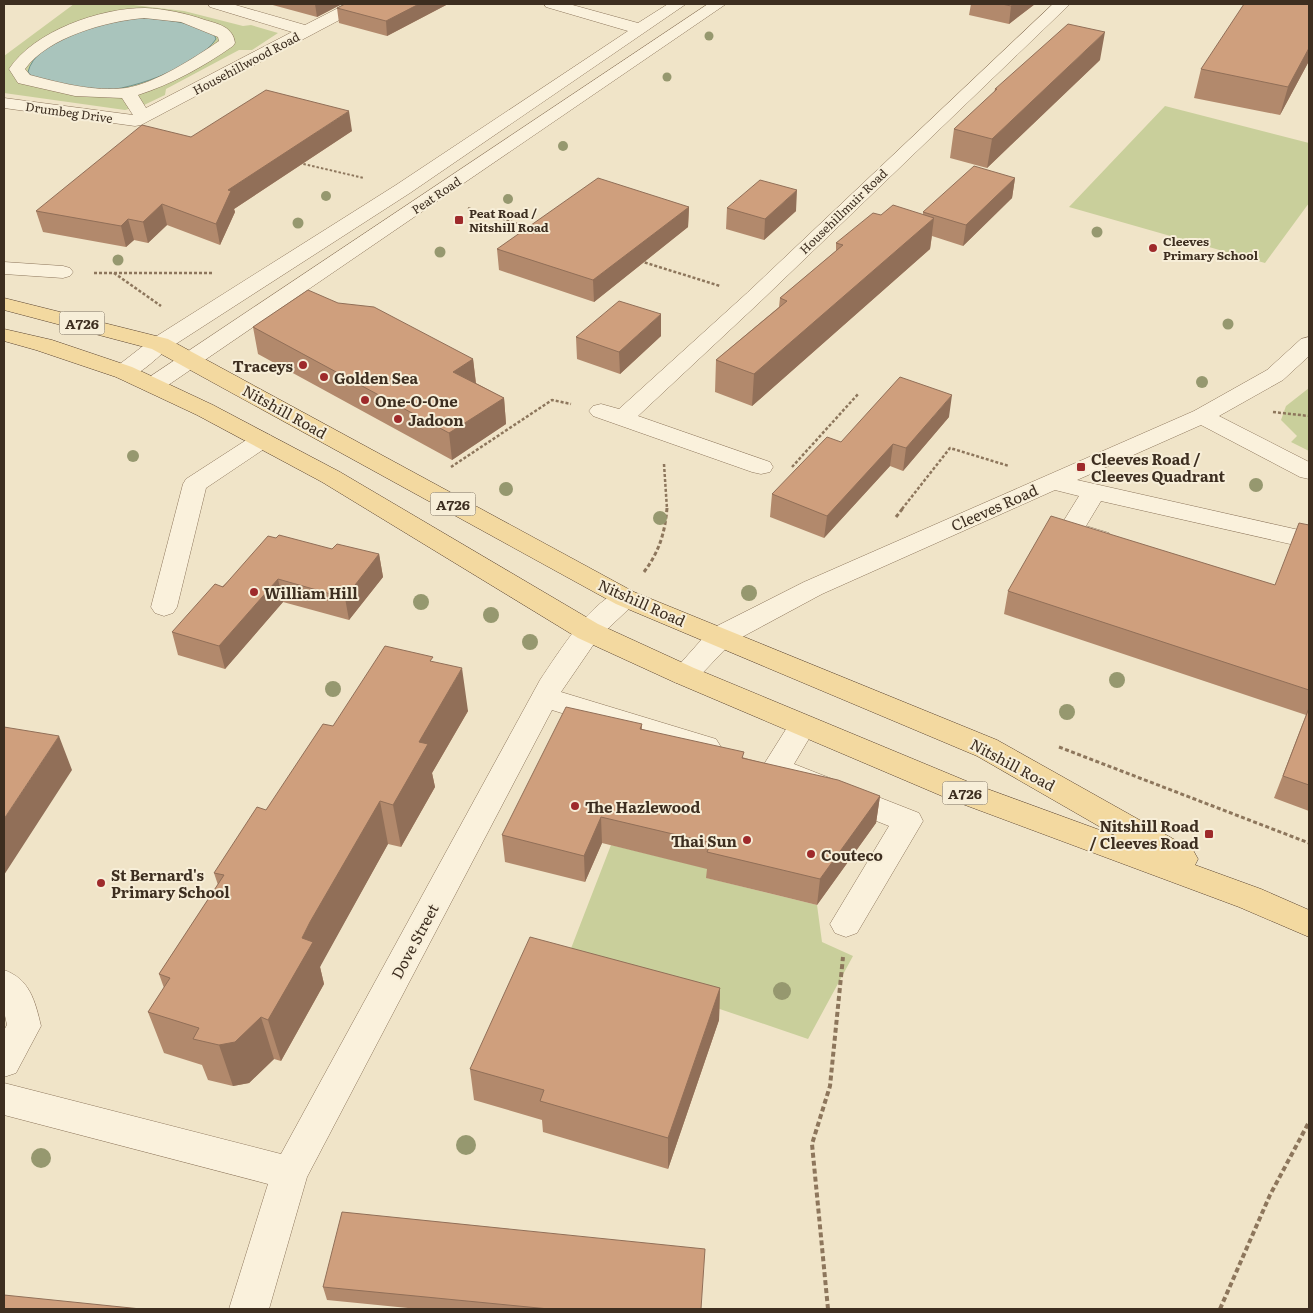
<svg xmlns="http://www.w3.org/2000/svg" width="1313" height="1313" font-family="Literata,serif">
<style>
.green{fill:#c9cf9b}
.water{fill:#a9c4bc;stroke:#6f938a}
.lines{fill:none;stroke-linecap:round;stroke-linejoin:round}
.minor-casing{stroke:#8d765c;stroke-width:1}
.major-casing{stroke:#5b4430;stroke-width:1}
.path-far3{stroke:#8d765c;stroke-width:2;stroke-dasharray:2.5 2;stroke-linecap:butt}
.path-far2{stroke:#8d765c;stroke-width:2.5;stroke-dasharray:3 2;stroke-linecap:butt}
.path-far1{stroke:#8d765c;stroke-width:3;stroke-dasharray:4 2.5;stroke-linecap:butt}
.path{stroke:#8d765c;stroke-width:4;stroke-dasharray:5 3;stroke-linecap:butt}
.minor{fill:#faf1dc;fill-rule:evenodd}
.major{fill:#f3d9a0;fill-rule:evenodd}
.tree{fill:#96986f}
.wall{fill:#b2896c}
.shaded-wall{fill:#916f58}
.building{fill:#cf9f7d;stroke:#916f58}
.poi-dot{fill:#9e2a2b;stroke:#f7eed8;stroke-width:2}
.labels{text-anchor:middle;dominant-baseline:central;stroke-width:4;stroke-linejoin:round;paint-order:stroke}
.far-street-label{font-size:12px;fill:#3d2e20;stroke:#f7eed8}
.far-poi-label{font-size:12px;font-weight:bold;fill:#3d2e20;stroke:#f7eed8;text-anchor:start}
.shield{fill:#f7eed8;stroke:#756857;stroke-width:1}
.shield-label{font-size:14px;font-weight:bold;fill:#3d2e20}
.poi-label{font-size:15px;font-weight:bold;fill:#3d2e20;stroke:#f7eed8;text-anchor:start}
.street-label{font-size:15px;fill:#3d2e20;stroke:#f7eed8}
</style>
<rect width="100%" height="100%" fill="#f0e4c8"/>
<path class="green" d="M74,4H125L184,11L243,26L251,25L278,33L252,50H239L166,89L165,95L144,105L125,110L4,93V56Z
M1165,106L1309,143V203L1265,263L1069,207Z
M1309,388V451L1291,442L1297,436L1281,420L1286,406Z
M611,845L710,869L707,878L817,905L822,942L853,956L808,1039L655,987L565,964Z"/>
<path class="water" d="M128,17C157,18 186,21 213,32L216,39C199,66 123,95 91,90C71,88 51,81 31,76L28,72C35,40 101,23 128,17Z"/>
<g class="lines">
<defs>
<path id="minor" d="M208,4H232L305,25L346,4H366L364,7L141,125L135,126L4,108V98L133,115L122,98L75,96L18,83L9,69C34,31 100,8 145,8C165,9 185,13 205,20C219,24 233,27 235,43L233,46C203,67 172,84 138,95L146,108L292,32L210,7ZM144,18L181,22L218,37L219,41C194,58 156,83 126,88C94,92 60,83 30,75L25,69C48,37 107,21 144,18Z
M544,4H569L638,23L668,4H686L410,193L168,349C153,360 136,382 116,377L113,372L116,367L152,339L396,185L628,31L546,7Z
M708,4H726L161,390L153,392L145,390L142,385L145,380Z
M1053,4H1070L761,301L638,416L770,462L773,467L770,472L761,474L752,472L593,416L589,411L593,406L601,404L619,409L747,293Z
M4,262L63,266L70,268L73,272L70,276L63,278L4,274Z
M1309,337V356L1283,380L1219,416L1309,462V479L1300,477L1201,425L1077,480L1308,532V544L1299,546L1101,501L1086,526L1109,533L1113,539L1109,545L1100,547L1062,536L1058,530L1079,496L1055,490L822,594L731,643L694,682L684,685L674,682L670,675L711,629L804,582L1194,411L1267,370L1301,339Z
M262,433L270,435L274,440L270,445L206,488L177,607L173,613L164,616L155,613L151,607L183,484L186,479L254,435Z
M625,589L634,592L638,598L634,604L598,638L561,692L716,739L721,747L716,755L706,758L552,710L307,1177L269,1309H229L268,1184L4,1115V1083L281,1154L540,680C559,652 591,599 625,589Z
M803,715L813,718L817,725L794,764L919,813L923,821L857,933L846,937L835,933L830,924L889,826L766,777L761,769L793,718Z
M4,970C30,979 35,1001 41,1026L16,1073L4,1077V1030L7,1025L4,1011Z"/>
<path id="major" d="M4,298L168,339L634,592L997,740L1193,850L1198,859L1195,865L1261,889L1309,910V937L1239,907L949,799L674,682L578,638L322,482L197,415L116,377L36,350L4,341V329L52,340L132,367L213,405L340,472L598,624L694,668L971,783L1116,836L977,756L616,604L152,349L4,310Z"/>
</defs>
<use href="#minor" class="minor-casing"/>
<use href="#major" class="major-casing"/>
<path class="path-far3" d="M299,163L364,178
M468,208L525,226"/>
<path class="path-far2" d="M521,224L532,228
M640,261L720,286
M94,273H213
M114,273L161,306
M1273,412L1309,416
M664,464L667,509
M451,467L552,400L571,404
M792,467L859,393
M902,509L950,448L1009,466"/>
<path class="path-far1" d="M896,517L903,508
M644,572C659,552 665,533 667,508
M1059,747L1309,843"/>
<path class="path" d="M828,1309L812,1144L830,1086L843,957
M1220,1309L1270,1195L1309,1122"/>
<use href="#minor" class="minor"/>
<use href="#major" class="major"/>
</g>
<g class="tree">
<circle cx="709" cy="36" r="4.5"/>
<circle cx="667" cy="77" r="4.5"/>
<circle cx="563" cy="146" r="5"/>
<circle cx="326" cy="196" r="5"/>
<circle cx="508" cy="199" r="5"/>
<circle cx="298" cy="223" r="5.5"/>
<circle cx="1097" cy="232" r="5.5"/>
<circle cx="440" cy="252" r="5.5"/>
<circle cx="118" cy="260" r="5.5"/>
<circle cx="1228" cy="324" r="5.5"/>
<circle cx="1202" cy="382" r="6"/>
<circle cx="133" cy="456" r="6"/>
<circle cx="1256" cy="485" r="7"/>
<circle cx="506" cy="489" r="7"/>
<circle cx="660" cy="518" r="7"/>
<circle cx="749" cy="593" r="8"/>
<circle cx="421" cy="602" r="8"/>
<circle cx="491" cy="615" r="8"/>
<circle cx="530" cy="642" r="8"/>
<circle cx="1117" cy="680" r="8"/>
<circle cx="333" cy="689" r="8"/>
<circle cx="1067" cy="712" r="8"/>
<circle cx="782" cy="991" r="9"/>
<circle cx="466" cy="1145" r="10"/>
<circle cx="41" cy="1158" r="10"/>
</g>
<path class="wall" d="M269,4H342L317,17Z
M448,4L387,36L339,23L337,8Z
M971,4H1035L1009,24L969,15Z
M1309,4V61L1280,115L1194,98L1201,69Z
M1100,60L987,168L950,158L954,129L994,93L995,89Z
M352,131L234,209L235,212L220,245L167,225L148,243L134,240L126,247L43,232L36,211L191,137Z
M1015,178L1012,198L963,246L932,236L930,249L752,406L715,392L716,360L779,307L780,298L836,251V243L881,215H923V212Z
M689,207L688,227L594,302L499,270L497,249Z
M727,208L796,211L764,240L726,229Z
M338,303L473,359L476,383L504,398L506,424L452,460L258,354L253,327Z
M661,336L620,374L577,359L576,337Z
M949,417L903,471L890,466L824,538L770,517L772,494L841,442Z
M1309,525V811L1274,798L1306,715L1004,614L1008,591L1275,585Z
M276,538L332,549L379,554L383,577L349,620L283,602L225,669L178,655L172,632Z
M433,662L468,711L432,773L435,787L401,847L388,844L321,964L320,967L324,984L281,1061L274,1059L249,1083L233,1086L208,1080L202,1065L164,1053L148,1012L164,988L159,974L218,885L214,873L266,810L333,726Z
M642,724V729L880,796L876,823L817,905L706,878L707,869L602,843L585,882L505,862L502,835Z
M720,988L719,1020L668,1169L543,1132L542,1120L474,1100L470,1069Z
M323,1287L701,1309H418L327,1300Z"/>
<path class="shaded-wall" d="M315,4H342L317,17Z
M419,4H448L387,36L386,21Z
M1014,4H1035L1009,24L1011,6Z
M1105,32L1100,60L987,168L992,139Z
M1309,48V61L1280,115L1288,87Z
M349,111L352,131L234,209L235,212L220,245L216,224L228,190Z
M1015,178L1012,198L963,246L966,225Z
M797,190L796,211L764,240L765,219Z
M162,204L167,225L148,243L143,222Z
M689,207L688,227L594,302L593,280Z
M934,218L930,249L752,406L754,374Z
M128,219L134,240L126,247L121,226Z
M661,314V336L620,374L619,352Z
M473,359L476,385L453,372Z
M952,395L949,417L903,471L906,448Z
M504,398L506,424L452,460L449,433Z
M893,444L890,466L824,538L827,516Z
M379,554L383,577L349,620L345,598Z
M278,579L283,602L225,669L219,646Z
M462,668L468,711L432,773L435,787L401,847L393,805L419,742Z
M59,736L72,770L4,875V819Z
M880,796L876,823L817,905L820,879Z
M380,801L388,844L320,967L324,984L281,1061L268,1020L302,938L310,922Z
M601,817L602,843L585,882L584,856Z
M720,988L719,1020L668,1169V1138Z
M261,1017L274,1059L249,1083L233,1086L219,1045Z"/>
<path class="building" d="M345,4H419L386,21L337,8Z
M1002,4H1014L1011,6Z
M1244,4H1309V48L1288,87L1201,69Z
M1068,24L1105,32L992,139L954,129L997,89H995Z
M266,90L349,111L228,190L231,191L216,224L162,204L143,222L128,219L121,226L36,211L142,125L191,137Z
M974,166L1015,178L966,225L923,212Z
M598,178L689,207L593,280L497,249Z
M760,180L797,190L765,219L727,208Z
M893,205L934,218L754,374L716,360L787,301L780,298L843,245L836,243L873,213L881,215Z
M308,290L338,303L374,307L473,359L453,372L504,398L449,433L253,327Z
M619,301L661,314L619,352L576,337Z
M900,377L952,395L906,448L893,444L827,516L772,494L827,437L841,442Z
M1051,516L1275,585L1299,523L1309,525V690L1008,591Z
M279,535L332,549L337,544L379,554L345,598L278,579L219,646L172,632L215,584L223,587L268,536L276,538Z
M385,646L433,657L430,661L462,668L419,742L428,744L393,805L380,801L310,922L302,938L313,942L268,1020L261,1017L235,1042L219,1045L193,1039L199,1028L148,1012L170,978L159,974L224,875L214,873L257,807L266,810L323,724L333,726Z
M566,707L642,724L640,729L744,752L742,758L838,780L880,796L820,879L707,852L711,843L601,817L584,856L502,835Z
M1309,708V785L1283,776Z
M4,727L59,736L4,819Z
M530,937L720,988L668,1138L540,1101L544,1090L470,1069Z
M342,1212L705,1249L701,1309H549L323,1287Z
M4,1295L141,1309H4Z"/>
<g class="poi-dot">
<rect x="454" y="215" width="10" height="10" rx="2.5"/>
<circle cx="1153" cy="248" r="5"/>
<circle cx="303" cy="365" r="5"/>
<circle cx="324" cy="377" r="5"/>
<circle cx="365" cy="400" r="5"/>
<circle cx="398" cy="419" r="5"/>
<rect x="1076" y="462" width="10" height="10" rx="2.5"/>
<circle cx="254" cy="592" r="5"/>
<circle cx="575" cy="806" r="5"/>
<rect x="1204" y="829" width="10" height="10" rx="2.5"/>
<circle cx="747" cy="840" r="5"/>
<circle cx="811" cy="854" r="5"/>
<circle cx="101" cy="883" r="5"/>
</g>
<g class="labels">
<g class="far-street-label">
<text transform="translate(246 63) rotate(-28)">Househillwood Road</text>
<text transform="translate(69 112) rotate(8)">Drumbeg Drive</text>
<text transform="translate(436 195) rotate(-34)">Peat Road</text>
<text transform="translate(843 211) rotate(-44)">Househillmuir Road</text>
</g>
<g class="far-poi-label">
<text x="469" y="213">Peat Road /<tspan x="469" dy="14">Nitshill Road</tspan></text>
<text x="1163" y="241">Cleeves<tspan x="1163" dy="14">Primary School</tspan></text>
</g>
<g class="shield">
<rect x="59.5" y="311.5" width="45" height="23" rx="4"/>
<rect x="430.5" y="492.5" width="45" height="23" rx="4"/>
<rect x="942.5" y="781.5" width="45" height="23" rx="4"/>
</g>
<g class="shield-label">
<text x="82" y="323">A726</text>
<text x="453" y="504">A726</text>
<text x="965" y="793">A726</text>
</g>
<g class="poi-label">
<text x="293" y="365" text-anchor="end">Traceys</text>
<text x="334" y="377">Golden Sea</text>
<text x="375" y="400">One-O-One</text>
<text x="408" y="419">Jadoon</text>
<text x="1091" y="458">Cleeves Road /<tspan x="1091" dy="17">Cleeves Quadrant</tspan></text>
<text x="264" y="592">William Hill</text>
<text x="585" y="806">The Hazlewood</text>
<text x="1199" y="825" text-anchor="end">Nitshill Road<tspan x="1199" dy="17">/ Cleeves Road</tspan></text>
<text x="737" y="840" text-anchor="end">Thai Sun</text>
<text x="821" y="854">Couteco</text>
<text x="111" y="874">St Bernard's<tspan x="111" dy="17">Primary School</tspan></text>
</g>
<g class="street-label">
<text transform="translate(285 411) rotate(29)">Nitshill Road</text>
<text transform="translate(994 507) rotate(-24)">Cleeves Road</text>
<text transform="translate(642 602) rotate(24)">Nitshill Road</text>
<text transform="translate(1013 764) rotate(28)">Nitshill Road</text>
<text transform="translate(414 941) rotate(-62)">Dove Street</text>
</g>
</g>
<rect width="1313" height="1313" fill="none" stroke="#3d2e20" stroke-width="10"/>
</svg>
